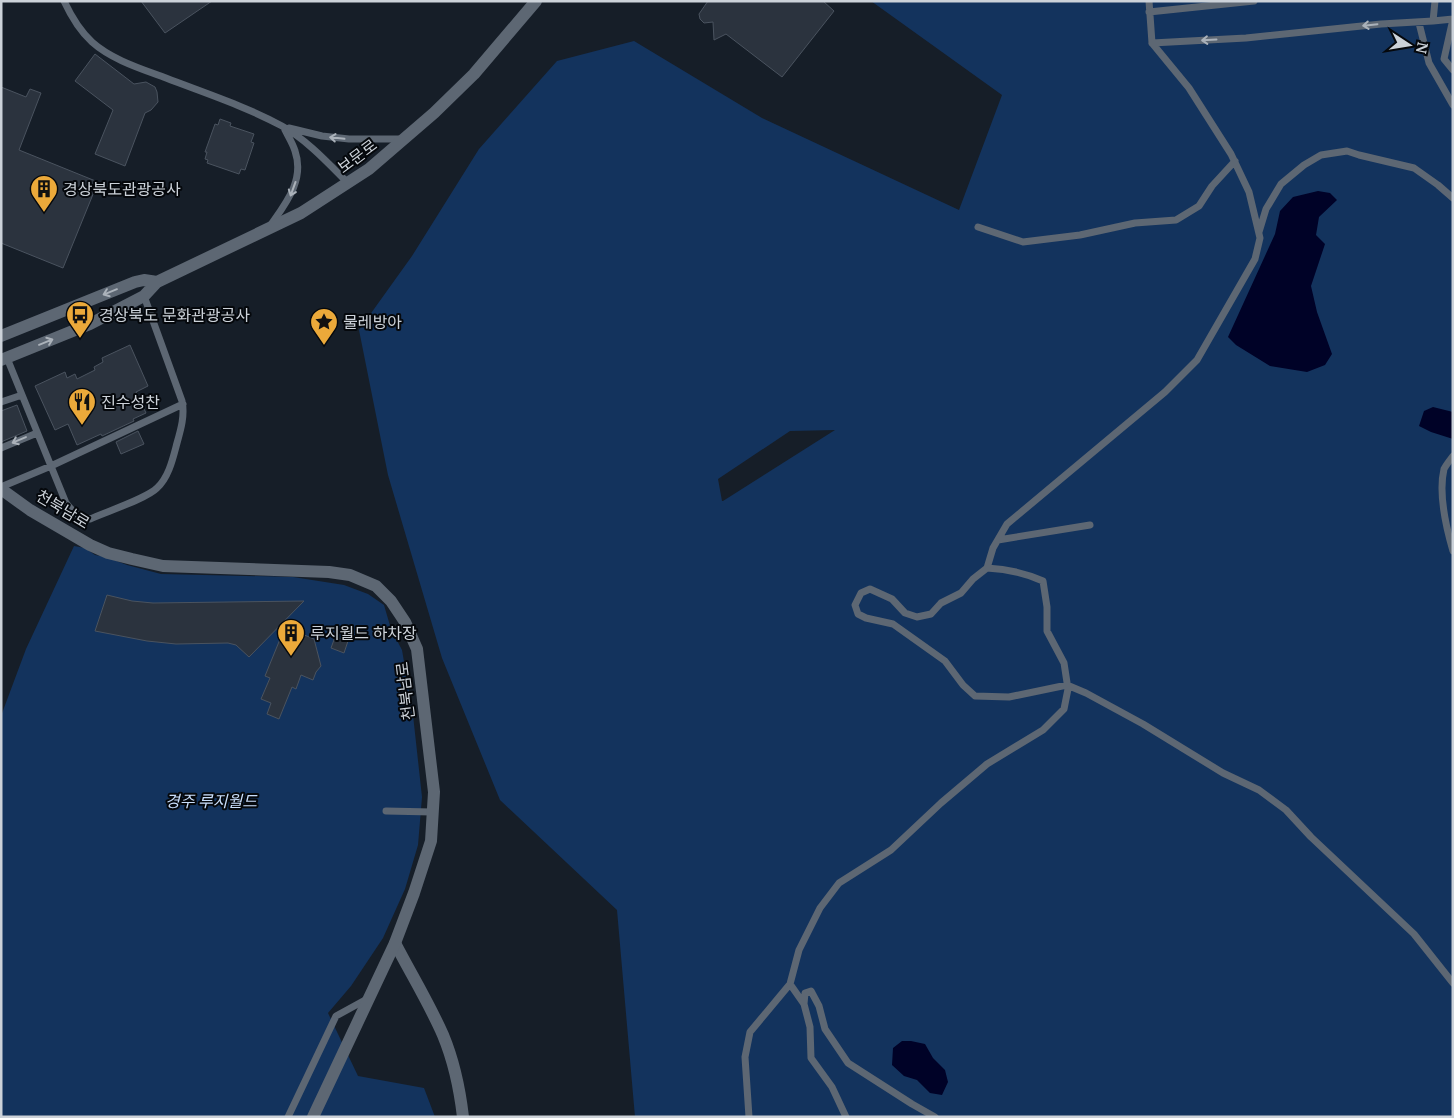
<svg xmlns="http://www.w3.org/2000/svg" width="1454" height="1118" font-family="Merriweather,'Noto Sans KR',serif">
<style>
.green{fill:#13335d;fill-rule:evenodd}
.water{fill:#000227}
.building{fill:#2b333e;stroke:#4a535f}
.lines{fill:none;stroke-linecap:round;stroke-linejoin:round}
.lane{stroke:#5d6773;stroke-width:7}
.street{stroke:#5d6773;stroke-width:12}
.secondary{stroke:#5d6773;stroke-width:12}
.oneway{stroke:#abb2ba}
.labels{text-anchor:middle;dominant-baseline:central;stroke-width:4;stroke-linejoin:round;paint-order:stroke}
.street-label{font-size:16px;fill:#ccd2d9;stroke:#05080c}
.poi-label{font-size:16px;fill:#ccd2d9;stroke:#05080c;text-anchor:start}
.park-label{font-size:16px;font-style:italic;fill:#c9defb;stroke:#05080c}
</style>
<rect width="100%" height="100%" fill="#161e28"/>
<path class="green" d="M871,1H1453V1117H635L617,910L500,800L442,658L388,475L359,330L412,256L479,149L557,61L634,41L762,118L959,210L1002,95ZM835,430L723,501H722L718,479L790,431Z
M74,546L85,548L95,555L106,557L127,565L161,574L293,577L344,585L368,594L384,605L391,629L402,650L413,715L422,797L418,845L405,889L383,938L351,986L328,1013L358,1076L424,1088L435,1117H1V716L26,649Z"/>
<path class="water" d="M1318,191L1330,193L1337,200L1319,217L1316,235L1325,244L1311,286L1317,312L1332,354L1325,365L1307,372L1270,366L1236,345L1228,337L1275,234L1280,211L1293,197Z
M1433,407L1453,412V439L1431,432L1419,426L1424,411Z
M902,1041H911L925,1044L933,1058L945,1070L948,1082L942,1095L930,1093L917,1080L904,1076L892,1065L893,1048Z"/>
<path class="building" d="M141,1H212L165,33Z
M708,1H823L834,11L782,77L726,34L714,40L713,22L704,23L700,19L699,14Z
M95,54L134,84L146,82L155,87L157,92L158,102L151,110L145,113L125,166L95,154L113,110L75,81Z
M1,87L26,97L30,89L41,93L19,150L98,182L63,268L1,243Z
M220,119L231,123L230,126L254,134L251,142L254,143L245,170L241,169L239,174L207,163L208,160L205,159L207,152H205L215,124L218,125Z
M130,345L148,386L136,392L146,413L133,419L134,421L102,436L101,434L77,445L68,424L55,430L35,386L65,372L67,378L75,374L77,379L95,370L94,367L103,362L102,358Z
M17,405L27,431L1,442V411Z
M138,431L144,444L121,454L116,442Z
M107,595L132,601L153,603L304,601L249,657L236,645L228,643L176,644L147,641L95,631Z
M285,627L314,639L321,666L316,672L313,680L301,675L296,689L292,687L279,719L267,714L271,703L261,699L270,678L265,676Z
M335,637L348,641L344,653L331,648Z"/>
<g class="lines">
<path class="lane" d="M64,1C71,16 79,30 92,42C112,60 142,69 166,78C205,93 245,106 282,126C307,140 328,163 348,183
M1149,1L1152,43L1246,38L1381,24L1433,21
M1435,1L1433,21L1453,19
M1149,12L1254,1
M1453,19L1444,59L1453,70
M1419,23L1429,63L1453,105
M289,128L322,136L349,139H402
M270,226C286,203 305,180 295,151C293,144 288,136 285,130
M978,227L1023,242L1080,235L1135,223L1176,220L1199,206L1212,186L1235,161
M1259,232L1266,209L1281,184L1304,165L1321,155L1347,151L1359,155L1414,168L1438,185L1453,198
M7,358L66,503C73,512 78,517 90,519C105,512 146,499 157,488C169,477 173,458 177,443C181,429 185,415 182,401L144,296
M1,402L22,395
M1,448L37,433
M1453,456C1450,460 1446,465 1444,469C1438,494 1446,527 1453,551
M1,487L51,466L183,404
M998,540L1090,525
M987,568L973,579L961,593L941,603L931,614L917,617L905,613L892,599L870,589L861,593L855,605L858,614L866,618L893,624L945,661L963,685L975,696L1009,697L1067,685L1086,693L1143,724L1223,773L1259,790L1286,810L1311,837L1414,934L1453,983
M386,811L432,812
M790,984L799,950L820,908L839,883L891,850L941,803L987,764L1043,730L1064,709L1068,689L1064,663L1047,631V607L1043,581C1025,573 1007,569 987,568L993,548L1007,524L1165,392L1197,360L1255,259L1260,238L1249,192L1231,154L1189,88L1152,43
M804,1004L805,993L811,991L819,1006L825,1029L848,1063L912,1104L935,1117
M288,1117L336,1016L367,999
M749,1117L745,1057L750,1032L790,984L804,1004L810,1027L811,1058L832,1087L846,1117"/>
<path class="street" d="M395,943C411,974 429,1003 443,1035C453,1059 460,1091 463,1117"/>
<path class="secondary" d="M1,336L135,282L144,280L157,282
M1,360L90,324L144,296L157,282L301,213L369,169L434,113L474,74L536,1
M1,489L30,510L90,545L108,553L132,559L163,566L329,572L350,575L376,586L391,601L405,622L417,649L434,792L431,841L414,893L395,943L313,1117"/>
</g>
<defs><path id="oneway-shaft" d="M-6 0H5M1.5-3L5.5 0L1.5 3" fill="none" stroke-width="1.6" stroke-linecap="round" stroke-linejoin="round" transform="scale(1.25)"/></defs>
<g class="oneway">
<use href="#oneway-shaft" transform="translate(1370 25) rotate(174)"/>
<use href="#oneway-shaft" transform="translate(1209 40) rotate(177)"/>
<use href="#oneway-shaft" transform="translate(337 138) rotate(-174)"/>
<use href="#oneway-shaft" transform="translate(293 189) rotate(110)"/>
<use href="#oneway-shaft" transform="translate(110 292) rotate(158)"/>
<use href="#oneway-shaft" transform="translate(46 342) rotate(-22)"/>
<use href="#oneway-shaft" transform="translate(19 440) rotate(157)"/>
</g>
<defs>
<symbol id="building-pin" viewBox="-11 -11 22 30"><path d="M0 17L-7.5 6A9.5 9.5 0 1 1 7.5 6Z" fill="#eba93a" stroke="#05080c"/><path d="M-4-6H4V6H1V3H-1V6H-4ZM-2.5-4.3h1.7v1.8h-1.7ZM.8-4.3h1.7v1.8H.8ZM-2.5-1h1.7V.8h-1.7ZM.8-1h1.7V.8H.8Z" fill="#111"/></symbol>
<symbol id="bus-pin" viewBox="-11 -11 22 30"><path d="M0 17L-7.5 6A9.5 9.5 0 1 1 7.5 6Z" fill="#eba93a" stroke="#05080c"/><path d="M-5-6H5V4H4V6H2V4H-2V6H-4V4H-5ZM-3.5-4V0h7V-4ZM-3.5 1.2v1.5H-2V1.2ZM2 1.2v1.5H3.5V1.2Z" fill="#111"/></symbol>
<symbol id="sight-pin" viewBox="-11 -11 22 30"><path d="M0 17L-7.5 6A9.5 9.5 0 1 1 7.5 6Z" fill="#eba93a" stroke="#05080c"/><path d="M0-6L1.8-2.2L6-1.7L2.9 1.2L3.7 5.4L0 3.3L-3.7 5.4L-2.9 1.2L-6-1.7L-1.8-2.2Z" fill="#111"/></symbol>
<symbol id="restaurant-pin" viewBox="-11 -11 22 30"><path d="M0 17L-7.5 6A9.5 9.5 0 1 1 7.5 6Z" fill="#eba93a" stroke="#05080c"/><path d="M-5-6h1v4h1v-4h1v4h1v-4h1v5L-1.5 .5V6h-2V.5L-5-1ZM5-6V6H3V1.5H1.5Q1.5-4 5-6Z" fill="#111"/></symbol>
</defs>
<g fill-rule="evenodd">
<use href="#building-pin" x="28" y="173" width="32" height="43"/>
<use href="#bus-pin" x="64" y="299" width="32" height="43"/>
<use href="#sight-pin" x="308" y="306" width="32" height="43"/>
<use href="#restaurant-pin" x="66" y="386" width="32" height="43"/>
<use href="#building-pin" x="275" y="617" width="32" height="43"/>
</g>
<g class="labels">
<g class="street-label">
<text transform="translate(357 156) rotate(-37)">보문로</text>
<text transform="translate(63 509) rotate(31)">천북남로</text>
<text transform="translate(405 691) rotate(-97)">천북남로</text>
</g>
<g class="poi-label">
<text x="63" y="189">경상북도관광공사</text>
<text x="99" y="315">경상북도 문화관광공사</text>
<text x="343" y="322">물레방아</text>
<text x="101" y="402">진수성찬</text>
<text x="310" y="633">루지월드 하차장</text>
</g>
<g class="park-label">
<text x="211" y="801">경주 루지월드</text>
</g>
</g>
<rect width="1454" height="1118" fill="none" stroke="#ccd2d9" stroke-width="5"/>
<g transform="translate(1409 45) rotate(102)" stroke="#05080c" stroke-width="4" paint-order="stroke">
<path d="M0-4L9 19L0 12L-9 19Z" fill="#ccd2d9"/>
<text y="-8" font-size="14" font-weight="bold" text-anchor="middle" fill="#ccd2d9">N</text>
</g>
</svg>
